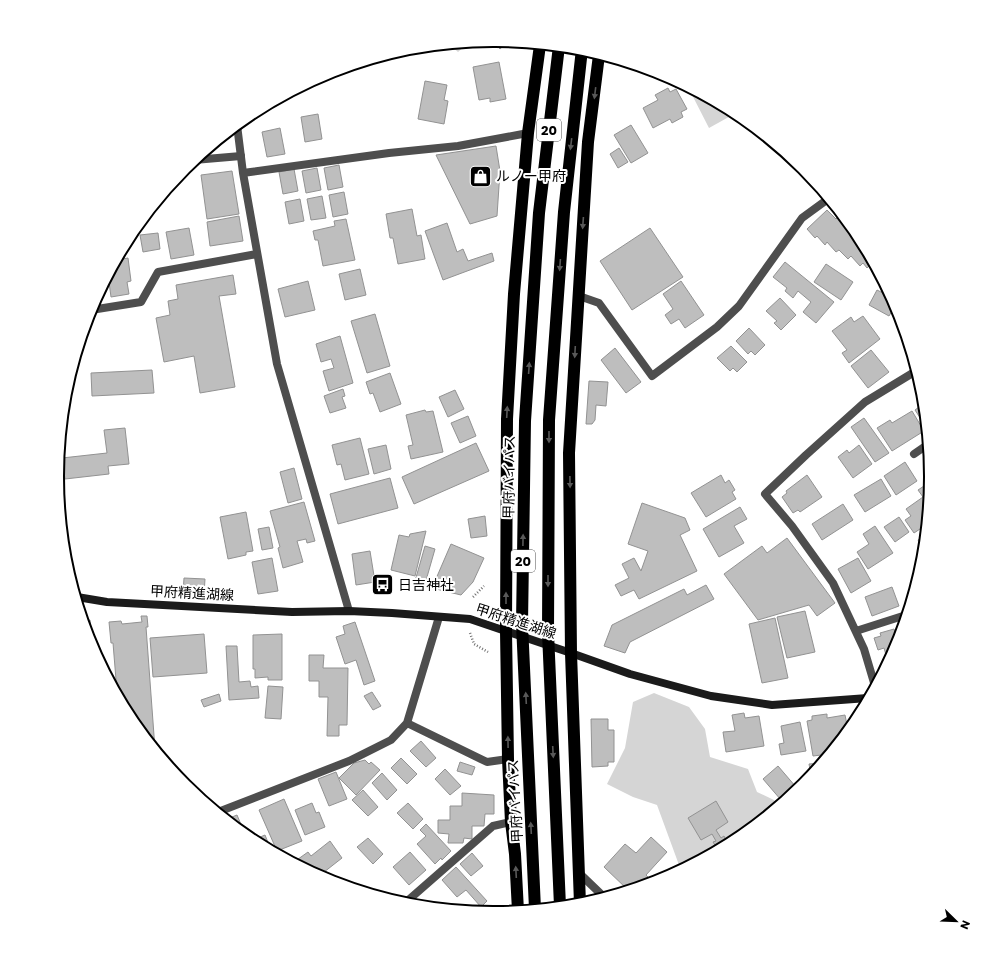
<svg xmlns="http://www.w3.org/2000/svg" width="988" height="953" font-family="Poppins,'Noto Sans JP',sans-serif">
<style>
.green{fill:#d5d5d5}
.building{fill:#bebebe;stroke:#929292}
.lines{fill:none;stroke-linecap:round;stroke-linejoin:round}
.path{stroke:#707070;stroke-width:2.5;stroke-dasharray:1 2;stroke-linecap:butt}
.lane{stroke:#4e4e4e;stroke-width:8}
.street{stroke:#4e4e4e;stroke-width:8}
.secondary{stroke:#1b1b1b;stroke-width:8}
.highway{stroke:#000;stroke-width:12}
.oneway{fill:#595959}
.labels{text-anchor:middle;dominant-baseline:central;stroke-width:4;stroke-linejoin:round;paint-order:stroke}
.shield{fill:#fff;stroke:#4c4c4c;stroke-width:1}
.shield-label{font-size:13px;font-weight:bold;fill:#000}
.poi-label{font-size:14px;fill:#000;stroke:#fff;text-anchor:start}
.street-label{font-size:14px;fill:#000;stroke:#fff}
.rim{fill:none;stroke:#000;stroke-width:2}
</style>
<rect width="100%" height="100%" fill="#fff"/>
<path class="green" d="M468,43L458,52L449,44Z
M688,87L736,113L709,128Z
M654,693L689,707L705,729L710,757L748,769L757,792L774,800L778,806L736,840L684,868L679,865L657,805L633,797L607,784L625,748L633,702Z"/>
<path class="building" d="M492,40H494L509,41L500,49Z
M499,62L506,99L490,102V98L479,100L473,67Z
M425,81L447,85L444,100L448,101L444,124L418,119Z
M668,88L670,92L676,89L687,109L681,112L683,117L672,123L670,119L653,128L643,108L658,100L655,95Z
M318,114L322,139L305,142L301,117Z
M631,125L648,153L631,163L614,135Z
M280,128L285,154L267,157L262,132Z
M496,146L500,171L497,216L470,224L436,155Z
M619,148L628,162L618,168L610,154Z
M339,165L343,187L328,190L324,168Z
M317,168L321,190L306,193L302,171Z
M294,169L298,191L283,194L279,172Z
M232,171L239,214L207,219L201,175Z
M344,192L348,214L333,217L329,195Z
M322,196L326,218L311,220L307,199Z
M300,199L304,221L289,224L285,202Z
M412,209L417,236L421,235L425,259L398,264L393,238H390L386,214Z
M827,210L836,219L838,217L848,228L850,226L857,234L872,263L867,268L863,263L860,266L851,256L848,259L839,250L836,252L827,242L825,245L817,236L815,238L807,229Z
M239,216L243,241L210,246L207,222Z
M346,219L355,260L323,266L318,240H315L313,231L335,226L334,221Z
M447,223L457,252L463,249L468,261L492,253L494,261L443,280L425,231Z
M189,228L194,255L171,259L166,232Z
M650,228L683,277L632,310L600,261Z
M158,233L160,249L143,252L140,235Z
M128,258L131,281L127,282L129,294L111,297L109,282H106V281L117,260Z
M785,262L834,302L816,323L803,312L811,302L798,291L793,298L785,291L787,288L773,277Z
M826,264L853,282L841,300L814,282Z
M360,269L366,295L345,300L339,274Z
M233,275L236,294L219,296L235,387L200,393L194,356L164,362L156,318L170,315L168,301L178,299L176,285Z
M308,281L315,310L285,317L278,289Z
M681,281L704,315L685,328L679,319L671,324L665,315L673,309L663,294Z
M877,290L891,297L895,306L889,316L869,305Z
M780,298L796,315L781,330L774,323L777,321L766,311Z
M375,314L390,366L367,373L351,321Z
M863,316L880,339L849,363L842,353L847,350L832,331L851,317L854,322Z
M749,328L765,345L755,355L751,351L748,354L736,341Z
M904,333L907,342L901,337Z
M340,336L353,383L329,391L323,371L334,368L331,359L321,362L316,344Z
M731,346L747,362L737,372L733,368L730,371L717,358Z
M615,348L641,382L626,393L601,360Z
M871,350L889,372L868,388L851,366Z
M152,370L154,393L92,396L91,373Z
M390,373L401,404L380,412L373,393L370,394L366,382Z
M589,381L608,382L606,406L596,405L595,420L592,424H586Z
M343,389L345,396L342,397L346,408L330,413L324,396Z
M455,390L464,409L448,417L439,397Z
M923,404L926,427L915,410Z
M425,410L426,412L433,411L443,452L411,459L408,446L413,445L406,415Z
M912,411L924,431L892,451L877,428L890,420L892,423Z
M468,416L476,436L460,443L451,423Z
M864,418L889,453L875,462L851,427Z
M125,428L129,464L108,466L109,474L65,479L62,458L107,453L104,430Z
M360,438L369,474L345,480L341,464L337,465L332,445Z
M476,443L489,471L414,504L402,477Z
M386,445L391,469L374,474L368,449Z
M859,445L872,464L853,478L838,457L847,450L849,453Z
M905,462L917,481L896,495L884,476Z
M294,468L302,499L288,503L280,472Z
M721,475L725,483L729,480L735,490L732,492L736,499L706,517L691,493Z
M807,475L822,497L800,512L798,510L793,513L782,497L787,493L786,491Z
M390,478L398,508L338,524L330,494Z
M881,479L891,496L865,512L854,495Z
M930,482L926,525L914,533L905,520L911,516L906,509L923,497L918,490Z
M304,502L315,541L307,543L306,539L297,541L303,562L283,568L278,548L280,547L270,511Z
M642,503L685,518L690,530L680,535L697,571L639,599L634,590L621,596L615,585L629,578L622,564L634,558L641,571L648,551L628,544Z
M843,504L853,520L822,540L812,524Z
M740,507L747,519L734,526L744,543L719,557L703,529Z
M246,512L253,551L246,552V555L228,559L220,517Z
M485,516L487,536L471,538L468,519Z
M899,517L909,532L895,542L884,527Z
M875,526L893,553L868,569L857,552L869,544L863,534Z
M269,527L273,548L262,550L258,529Z
M426,531L415,576L391,570L399,535L409,537L410,534Z
M925,536L923,549L918,540Z
M787,538L835,603L817,616L809,605L758,620L724,574L762,546L767,553Z
M451,544L484,558L473,582L461,595L432,588Z
M425,546L435,549L425,584L415,581Z
M370,551L375,582L356,585L352,554Z
M272,558L278,591L258,594L252,562Z
M858,558L871,581L851,593L838,569Z
M184,578L205,579L204,594L183,593Z
M706,585L714,599L630,642L625,653L604,646L612,625L684,589L687,595Z
M892,587L899,606L872,616L865,597Z
M805,611L815,652L787,658L777,617Z
M141,616H147L148,627H146L155,749L131,719L117,692L113,643H111L109,622L121,621L122,624L142,622Z
M775,618L788,678L762,683L749,624Z
M90,620L92,645L84,621Z
M355,622L375,681L364,685L356,660L345,664L336,637L345,634L343,626Z
M894,629L898,642L892,653L886,655L884,648L878,650L874,638L881,636L880,633Z
M204,634L207,673L153,677L150,638Z
M282,634V680H268V677L255,678V669H253V635Z
M226,646H237L239,682L250,681L251,687L258,686L259,698L229,700Z
M309,655H324L323,668H348L347,725H339V736H327L328,697H319V681H309Z
M268,686L283,687L281,719L265,718Z
M372,692L381,706L373,710L364,696Z
M219,694L221,701L204,707L201,700Z
M744,713L745,718L759,716L764,746L726,752L723,732L735,731L732,715Z
M827,714V718L845,715L848,730L829,754L813,756L807,721L812,720V716Z
M591,719H608V730H614V762H608V766L592,767Z
M800,722L806,751L781,755L779,744L784,743L781,726Z
M421,741L436,758L426,767L410,751Z
M401,758L417,774L407,784L391,768Z
M365,760L369,764L371,762L380,770L356,795L339,778L354,763Z
M460,762L475,767L472,775L457,771Z
M821,763L811,775L809,764Z
M778,766L796,787L781,800L763,779Z
M445,769L461,786L450,795L435,779Z
M336,772L347,799L329,806L318,779Z
M382,773L397,790L387,800L372,783Z
M363,790L378,807L368,816L352,800Z
M462,793L494,795V814H485L484,826H472V839L464,838L463,843H448L449,834L438,833V820H450V806H462Z
M284,799L302,841L277,851L259,810Z
M716,801L728,822L716,830L721,838L724,836L728,844L718,850L713,842L716,841L712,834L701,840L688,818Z
M312,803L316,813L319,812L325,827L305,835L295,810Z
M408,803L423,819L413,829L397,813Z
M237,815L245,834L227,819Z
M426,824L451,851L442,860L441,858L435,864L417,844L426,836L420,830Z
M265,835L271,850L253,840Z
M651,837L667,852L646,875L653,882L628,890L604,867L625,844L636,853Z
M368,838L383,854L373,864L357,847Z
M330,841L342,858L319,876L294,862L308,852L311,856Z
M410,852L426,870L409,885L393,867Z
M472,853L483,866L471,876L460,864Z
M456,867L487,901L481,907L466,890L457,897L442,880Z"/>
<g class="lines">
<path class="path" d="M473,597L484,586
M470,633L474,644L488,652"/>
<path class="lane" d="M194,160L241,156
M578,872L604,897
M405,903L493,826L511,822"/>
<path class="street" d="M237,125L243,173L277,364L349,611
M243,173L389,153L458,146L528,133
M579,296L599,303L652,376L717,327L739,306L802,218L828,199
M91,310L141,302L158,272L257,254
M914,454L927,445
M856,631L906,615
M875,686L864,649L833,583L792,526L765,494L806,455L865,402L916,371
M407,723L487,762L508,759
M218,812L349,761L391,740L407,723L439,617"/>
<path class="secondary" d="M77,597L107,602L292,612L349,611L392,613L470,619L571,653L630,674L711,696L772,705L868,698"/>
<path class="highway" d="M580,904L571,653L569,453L588,142L599,55
M560,906L548,633L549,420L564,212L582,49
M535,909L522,624L525,421L539,213L559,46
M518,911L515,854L511,822L508,759L506,631L507,419L514,294L528,133L540,45"/>
</g>
<defs><path id="oneway-solid" d="M-6-.8H1V-3.2L6.5 0L1 3.2V.8H-6Z"/></defs>
<g class="oneway">
<use href="#oneway-solid" transform="translate(595 93) rotate(97)"/>
<use href="#oneway-solid" transform="translate(571 144) rotate(97)"/>
<use href="#oneway-solid" transform="translate(583 223) rotate(94)"/>
<use href="#oneway-solid" transform="translate(560 265) rotate(94)"/>
<use href="#oneway-solid" transform="translate(575 352) rotate(93)"/>
<use href="#oneway-solid" transform="translate(529 368) rotate(-86)"/>
<use href="#oneway-solid" transform="translate(507 412) rotate(-87)"/>
<use href="#oneway-solid" transform="translate(549 437) rotate(90)"/>
<use href="#oneway-solid" transform="translate(570 482) rotate(89)"/>
<use href="#oneway-solid" transform="translate(523 540) rotate(-89)"/>
<use href="#oneway-solid" transform="translate(548 581) rotate(90)"/>
<use href="#oneway-solid" transform="translate(506 598) rotate(-90)"/>
<use href="#oneway-solid" transform="translate(526 698) rotate(-93)"/>
<use href="#oneway-solid" transform="translate(508 742) rotate(-91)"/>
<use href="#oneway-solid" transform="translate(553 752) rotate(87)"/>
<use href="#oneway-solid" transform="translate(531 828) rotate(-93)"/>
<use href="#oneway-solid" transform="translate(516 872) rotate(-93)"/>
</g>
<defs>
<symbol id="shop-square" viewBox="-11 -11 22 22"><rect x="-9" y="-9" width="18" height="18" rx="4" fill="#000" stroke="#fff"/><path d="M-5-2.5h2.3a2.7 3.5 0 0 1 5.4 0H5L5.5 6h-11ZM-1.5-2.5h3a1.5 2.3 0 0 0-3 0Z" fill="#fff"/></symbol>
<symbol id="bus-square" viewBox="-11 -11 22 22"><rect x="-9" y="-9" width="18" height="18" rx="4" fill="#000" stroke="#fff"/><path d="M-5-6H5V4H4V6H2V4H-2V6H-4V4H-5ZM-3.5-4V0h7V-4ZM-3.5 1.2v1.5H-2V1.2ZM2 1.2v1.5H3.5V1.2Z" fill="#fff"/></symbol>
</defs>
<g fill-rule="evenodd">
<use href="#shop-square" x="468" y="164" width="25" height="25"/>
<use href="#bus-square" x="370" y="572" width="25" height="25"/>
</g>
<g class="labels">
<g class="shield">
<rect x="537" y="119" width="24" height="22" rx="3"/>
<rect x="511" y="550" width="24" height="22" rx="3"/>
</g>
<g class="shield-label">
<text x="549" y="130">20</text>
<text x="523" y="561">20</text>
</g>
<g class="poi-label">
<text x="496" y="176">ルノー甲府</text>
<text x="398" y="585">日吉神社</text>
</g>
<g class="street-label">
<text transform="translate(509 477) rotate(-89)">甲府バイパス</text>
<text transform="translate(192 593) rotate(3)">甲府精進湖線</text>
<text transform="translate(516 621) rotate(18)">甲府精進湖線</text>
<text transform="translate(515 801) rotate(-93)">甲府バイパス</text>
</g>
</g>
<path d="M0 0H988V953H0ZM493 47H495A429 429 0 0 1 924 476V477A429 429 0 0 1 495 906H493A429 429 0 0 1 64 477V476A429 429 0 0 1 493 47Z" fill="#fff" fill-rule="evenodd"/>
<path class="rim" d="M493 47H495A429 429 0 0 1 924 476V477A429 429 0 0 1 495 906H493A429 429 0 0 1 64 477V476A429 429 0 0 1 493 47Z"/>
<g transform="translate(956 921) rotate(113)" stroke="#ffffff" stroke-width="3" paint-order="stroke">
<path d="M0-3L7 15L0 10L-7 15Z" fill="#000000"/>
<text y="-6" font-size="11" font-weight="bold" text-anchor="middle" fill="#000000">N</text>
</g>
</svg>
